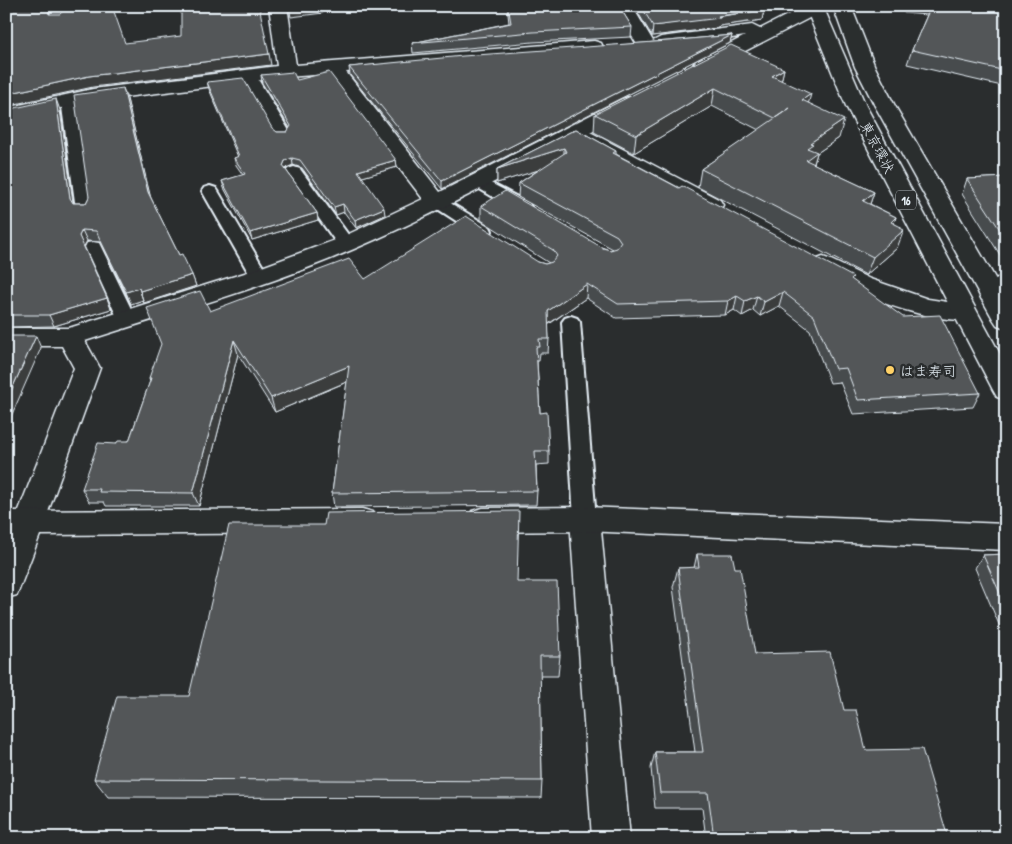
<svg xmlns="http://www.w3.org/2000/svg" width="1012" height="844" font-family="'Patrick Hand','Klee One',sans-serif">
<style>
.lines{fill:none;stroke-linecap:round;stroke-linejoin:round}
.lane-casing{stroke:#e8f1f8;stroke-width:4}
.street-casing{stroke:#e8f1f8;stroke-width:3}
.secondary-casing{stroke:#e8f1f8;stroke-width:3}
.highway-casing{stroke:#e8f1f8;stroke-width:3}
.lane{fill:#2a2d2e;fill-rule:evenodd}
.street{fill:#2a2d2e;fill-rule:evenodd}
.secondary{fill:#2a2d2e;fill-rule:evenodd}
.highway{fill:#2a2d2e;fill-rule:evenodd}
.wall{fill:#474b4d;stroke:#e8f1f8}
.shaded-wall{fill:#3a3d3e;stroke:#e8f1f8}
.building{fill:#535759;stroke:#e8f1f8}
.poi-dot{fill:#ffd166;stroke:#2a2d2e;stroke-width:2}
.labels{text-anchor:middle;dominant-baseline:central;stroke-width:5;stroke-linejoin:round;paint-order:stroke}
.shield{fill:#2a2d2e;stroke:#afb6bb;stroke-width:1}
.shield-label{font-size:12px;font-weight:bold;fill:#e8f1f8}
.street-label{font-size:14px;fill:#e8f1f8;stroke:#2a2d2e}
.poi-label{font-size:14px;fill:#e8f1f8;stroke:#2a2d2e;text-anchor:start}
</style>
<rect width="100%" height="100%" fill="#2a2d2e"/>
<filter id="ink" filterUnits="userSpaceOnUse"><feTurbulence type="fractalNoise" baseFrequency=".02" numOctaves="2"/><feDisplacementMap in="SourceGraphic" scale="10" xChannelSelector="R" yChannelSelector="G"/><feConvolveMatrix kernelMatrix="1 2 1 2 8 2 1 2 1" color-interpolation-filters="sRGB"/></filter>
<g filter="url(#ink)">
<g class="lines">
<defs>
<path id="lane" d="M48,6H60L66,20L64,23H54Z
M249,72L256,76L291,134L288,137H278L275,134L242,76Z
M68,96L73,97L75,100L92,209L90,213H78L76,209L61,100L63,97Z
M294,167L300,169L352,240L354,244L352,248L346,249L340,248L286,172L288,169Z
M479,177L529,203L531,207L529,211H517L473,185L471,182L473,179Z
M210,186L216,188L218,191L269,277L266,281L260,283L254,281L251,277L202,191L204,188Z
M436,196L442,198L490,227L492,231L490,235L484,236L478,235L430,204L428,201L430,198Z
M93,242L99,243L101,247L136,319L133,323L127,325L121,323L118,319L85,247L87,243Z
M571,316L577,318L580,322L596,519L593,525L585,528L577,525L574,519L562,322L565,318Z"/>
<path id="street" d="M269,6H287L296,65L594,41L601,43L603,47L601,51L594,53L346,72L440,192L622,99L629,97L636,99L639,103L636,107L590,132L720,200L723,205L720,210L712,212L704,210L574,140C502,178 429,217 354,249C267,287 175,312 85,341L100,368L44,523L40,532L29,535L18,532L14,523L74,368L62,346H6V328H69L251,271L338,239L423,199L327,74L287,77L93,101L6,120V108L93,89L277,66Z
M614,6H632L653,41L661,37L752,25L760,29L805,6H823L824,8L821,12L710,69L703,71L696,69L693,65L696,61L745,36L661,49L654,46L646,50L639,48Z
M823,257L831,260L870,279L928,299L973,306L976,312L973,318C945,326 880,303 853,291C840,285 827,277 815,270L811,265L815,260Z
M1006,275V295C998,301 992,303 982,300L979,294C985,284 995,278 1006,275Z
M585,507L596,510L600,519L630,838H592L570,519L574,510Z"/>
<path id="secondary" d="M585,507L1006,524V550L585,531L483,532L472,529L468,520L472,511L483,508Z
M362,509L373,512L377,521L373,530L362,533L40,535L17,595L6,598V543L9,535H6V511Z"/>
<path id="highway" d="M805,6H823L866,106L1006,365V400L997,397L993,390L846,106Z
M833,6H851L875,67L895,106L1006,297V328L997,325L993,319L875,106L855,67Z"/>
</defs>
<use href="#lane" class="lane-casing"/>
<use href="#street" class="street-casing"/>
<use href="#secondary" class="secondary-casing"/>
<use href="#highway" class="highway-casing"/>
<use href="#lane" class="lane"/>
<use href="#street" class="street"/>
<use href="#secondary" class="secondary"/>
<use href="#highway" class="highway"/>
</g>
<path class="wall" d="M507,6H619L632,27L631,37L533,42L413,53L412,43L509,23Z
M634,6H760L764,10L762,20L719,26L718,28L652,36Z
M903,6H1006V87L907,64L912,50L927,15L904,13Z
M732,35L730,43L442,189L350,75L349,67L668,41Z
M784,69L781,81L809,103L839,138L817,153L814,164L874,192L870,204L896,217L894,223L901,229L897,248L866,275L698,187L701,169L759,130L712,106L634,153L594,132L595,114Z
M261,75L297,80L396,160L397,167L362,177L385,215L356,228L344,212L336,215L302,168L293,165L286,168V170L317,213L318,220L252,240L224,188L222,181L243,175L236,165L234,158L238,157L209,89L207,82L277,132H287L290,128L262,83Z
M127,99L150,196L179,255L192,275L196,286L144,303L143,300L131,304L101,242L87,241L84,247L111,309L54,326L6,327V110H60L73,203H86L89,197Z
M576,129L616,151V154L852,280L980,393L973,407L853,414L840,382L830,383L810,330L779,306L760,316L753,310L742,316L734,310L725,315L616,318L586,298L548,325L549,339L548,353H540L539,361H537L540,413L549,451V464L536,465L537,491L536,505L334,507L332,493L347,382L275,412L238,354L199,506H106L104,502H89L82,489L116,444L129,441L150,381L149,378L210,311L365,279L538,262L545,264L549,263L481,220V206L610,250L613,249L518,197L519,183L538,170L497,183V169Z
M1006,177V257L1002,258L962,194L967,179Z
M697,554L755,654L844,710L866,750L948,838H706L702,808H655L651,768L655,752H695L673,587L678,568H694Z
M1006,554V641L975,568L983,555Z
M517,582L560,656L558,676H540L542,781L541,798L108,797L94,779L189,696Z"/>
<path class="shaded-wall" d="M289,6H322L323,13L291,17Z
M764,10L762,20L719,26L718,28L652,36L653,26Z
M732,35L730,43L442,189V181Z
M269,54L271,65L93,87L6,106V94L89,76Z
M784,69L780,87L772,76Z
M123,88L127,99L152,203L148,192Z
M715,88L712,106L634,153L636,135Z
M811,94L806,112L802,100Z
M56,99L60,110L74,209L70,198Z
M844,120L839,138L817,153L812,170L805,164L807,148L810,143Z
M564,148V162L497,183V169Z
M292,158L293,165L286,168L284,173L283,166L285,161Z
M396,160L397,167L359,178L358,171Z
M874,192L868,210L863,201Z
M343,204L344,212L336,215L334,207Z
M384,208L385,215L356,228L355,220Z
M317,213L318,220L252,240L250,233Z
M896,217L890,235L891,222Z
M901,227L898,235L904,230L897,248L866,275L873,257Z
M82,230L87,241L83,248L79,236Z
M1006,250V257L1002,258Z
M192,275L196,286L144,303L140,291Z
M587,284L586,298L547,325L548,311Z
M139,288L143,300L131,304L126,292Z
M783,292L779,306L760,316L764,302Z
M737,296L734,310L725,315L728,301Z
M757,296L753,310L742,316L745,301Z
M107,298L111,309L54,326L49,315Z
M36,336L41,348L6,428V402Z
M234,340L238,354L199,506L193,493Z
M349,366L351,380L275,412L271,398Z"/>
<path class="building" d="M6,6H47L49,14H60L64,10L62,6H112L125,43L181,36V6H259L269,54L89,76L6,94Z
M508,6H619L632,27L533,32L412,43L511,23Z
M641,6H760L764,10L718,16L720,18L653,26Z
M931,6H1006V71L912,50Z
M732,35L442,181L349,67L463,56L668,41Z
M731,45L784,69L772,76L811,94L802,100L844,120L810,143L813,144L807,148L817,152L806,160L874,192L863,201L896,217L891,222L901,227L900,228L904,230L873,257L701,169L790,108L775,118L715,88L636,135L595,114Z
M293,72L297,80L329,72L396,160L358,171L384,208L355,220L343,204L334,207L300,160L292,158L285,161L283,166L317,213L250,233L222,181L245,174L234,158L239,156L207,82L243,78L272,128L277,132H287L291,126L261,75Z
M123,88L148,192L179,255L182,254L192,275L140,291L139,288L126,292L96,231L82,230L79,236L107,298L49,315H6V110L56,99L70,198L73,203H86L89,197L74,95Z
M576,129L616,151L613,153L679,188L682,186L853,277L851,279L903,317L940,315L980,393L858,400L846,368L835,369L814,316L783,292L764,302L757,296L745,301L737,296L728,301L618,304L587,284L548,311L549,339H539L540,347H536L540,413L547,412L549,451H535L537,491L332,493L349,366L271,398L234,340L193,493L99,492L100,489H82L98,443L116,444L118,441H129L151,378H149L161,344L147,308L200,291L210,311L349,259L365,279L466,216L538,262L545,264L552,262L557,256L553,250L481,206L505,191L603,248L610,250L617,248L621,242L617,236L519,183L566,152L564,148L497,169Z
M1006,177V239L967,179Z
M6,336H36L6,402Z
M519,511L517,582H557L560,656H540L542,781L94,779L117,696H189L229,525H324L326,513Z
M697,554H732L735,568H740L755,654L830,652L844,710H856L866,750L922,749L948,838H714L708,793H660L655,752H703L678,568L699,567Z
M1006,554V607L983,555Z"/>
</g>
<circle class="poi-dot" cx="890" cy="370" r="5"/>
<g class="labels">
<rect class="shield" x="896" y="190.5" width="20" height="19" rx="4"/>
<g class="shield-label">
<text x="906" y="200">16</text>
</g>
<g class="street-label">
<text transform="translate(878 147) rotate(62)">東京環状</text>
</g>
<g class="poi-label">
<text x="900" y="370">はま寿司</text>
</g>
</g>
<rect width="1012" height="844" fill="none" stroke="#2a2d2e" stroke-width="25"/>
<rect x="12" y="12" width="987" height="819" fill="none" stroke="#e8f1f8" stroke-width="2" filter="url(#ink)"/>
</svg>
